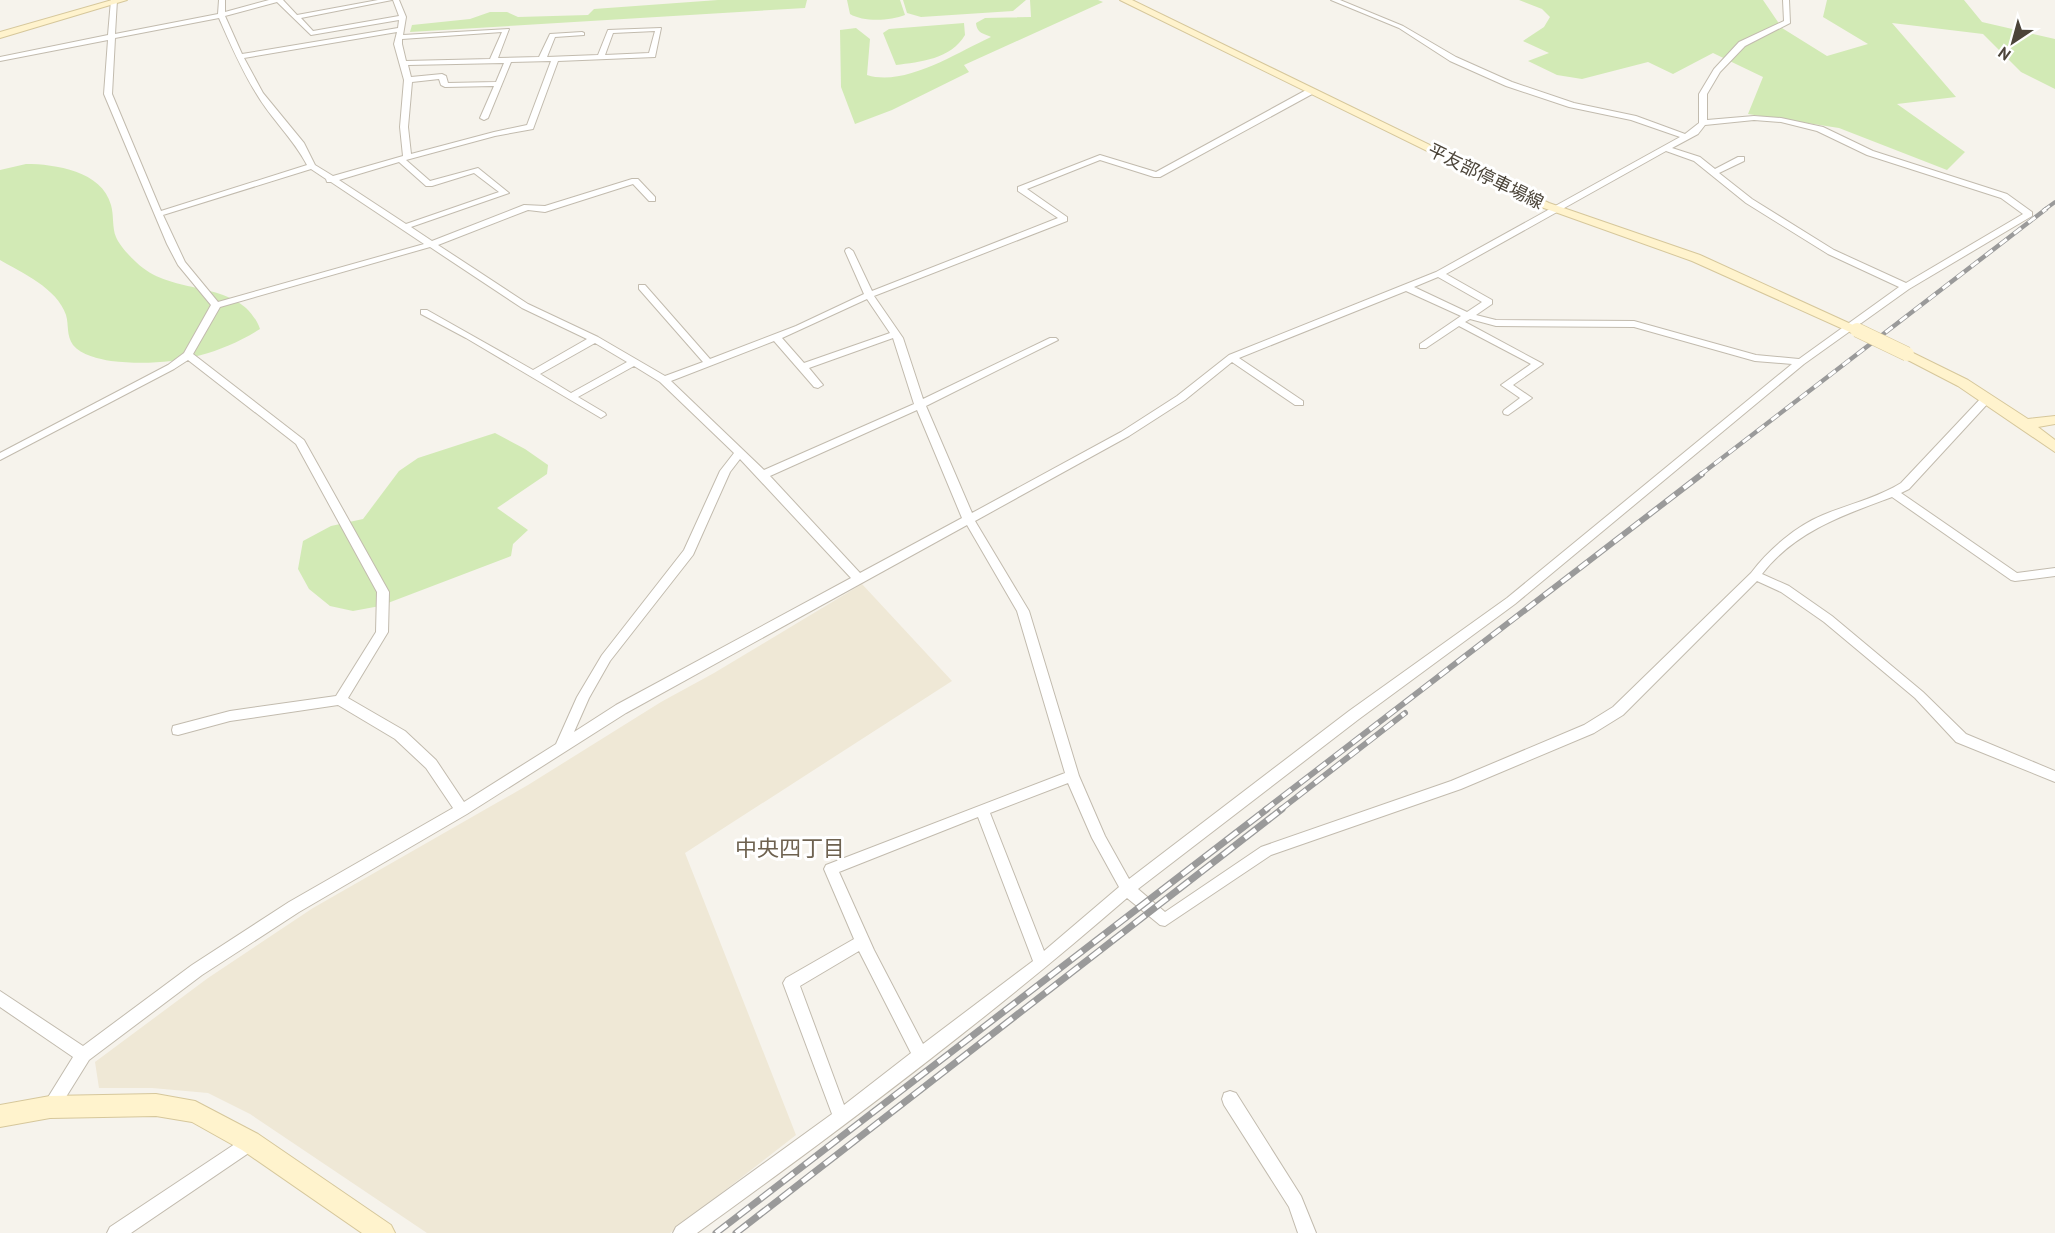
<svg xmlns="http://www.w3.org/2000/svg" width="2055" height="1233" font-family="'PT Sans','Noto Sans JP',sans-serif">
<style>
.education{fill:#efe8d6}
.green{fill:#d2eab5}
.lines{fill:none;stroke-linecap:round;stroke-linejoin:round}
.street-casing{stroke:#c2bbae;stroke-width:2}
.secondary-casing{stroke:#d6c79b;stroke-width:2}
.street{fill:#fff;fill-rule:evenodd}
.secondary{fill:#fff3cd;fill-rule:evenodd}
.rail-far3-casing{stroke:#9a9a9a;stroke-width:4}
.rail-far2-casing{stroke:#9a9a9a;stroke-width:4.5}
.rail-far1-casing{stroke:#9a9a9a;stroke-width:6}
.rail-casing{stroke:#9a9a9a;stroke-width:7}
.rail-far3{stroke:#fff;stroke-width:2;stroke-dasharray:7;stroke-linecap:butt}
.rail-far2{stroke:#fff;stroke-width:3;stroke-dasharray:9;stroke-linecap:butt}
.rail-far1{stroke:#fff;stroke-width:4;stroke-dasharray:11;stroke-linecap:butt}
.rail{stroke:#fff;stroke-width:4.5;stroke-dasharray:14;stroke-linecap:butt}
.secondary-bridge-casing{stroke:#d6c79b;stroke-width:15;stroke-linecap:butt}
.secondary-bridge{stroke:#fff3cd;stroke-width:14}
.labels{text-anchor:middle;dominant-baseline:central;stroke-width:6;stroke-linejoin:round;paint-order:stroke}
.far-street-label{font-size:18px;fill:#4b4439;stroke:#fff}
.neighbourhood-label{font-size:22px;fill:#6e6250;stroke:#fff}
</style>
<rect width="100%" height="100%" fill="#f6f3ec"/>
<path class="education" d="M862,584L952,681L685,853L796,1135L670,1233H427L250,1114L208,1093L152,1088H99L95,1062L208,978L313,908L528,785L661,702L714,673Z"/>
<path class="green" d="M718,0H807L805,8L410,32L412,25L470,19L490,12H507L518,17L588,15L594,9Z
M847,0H900L905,15C890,21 863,22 850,14Z
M903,0H1026L1013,11L921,17L907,13Z
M1030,0H1098L1103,2L964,65L969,72L892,110L855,124L841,87L840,30L856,28L870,39L867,75C905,87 956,53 991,37C984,33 977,34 976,23L985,18L1031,17Z
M1519,0H1763L1782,28L1827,56L1868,44L1823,17L1827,0H1964L1982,22L2055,39V89L2021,72L1983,34L1892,23L1956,97L1897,104L1965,152L1947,170L1839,128L1748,114L1763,77L1713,53L1673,74L1648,62L1582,79L1557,75L1528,61L1549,53L1523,41L1544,27L1550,17L1542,9Z
M964,23L965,35C951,59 920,62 896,65L883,33L889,29Z
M26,164C55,164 102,171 111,205C114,215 112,228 116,237C120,247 134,261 143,268C179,296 242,280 260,329C214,358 164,367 111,361C99,359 81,355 73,345C66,335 69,325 66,315C57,288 22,273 0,260V170Z
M495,433L525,449L548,465L547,474L497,508L528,530L513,544L511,556L380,606L353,611L330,606L309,589L298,569L303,541L331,526L363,519L399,471L418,458Z"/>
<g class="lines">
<defs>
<path id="street" d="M111,0H117L115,34L218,14L219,0H225V12L269,0H283L297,15L378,0H392L301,18L313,31L399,16L393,0H399L406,17L403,35L509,29L498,58L539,57L550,34L582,32L584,33V35L555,37L547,57L598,55L608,30L661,28L655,57L558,61L533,129L495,136L406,160L430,181L478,168L509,193L411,227L432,241L524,205L545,206L632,179H638L655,197V201H649L633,184L545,212L528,210L438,245L528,304L598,337L665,376L703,362L639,289V285H645L710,359L796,326L864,294L845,251L846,249L849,248L853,251L872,291L1058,218L1018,191V187L1100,155L1156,172L1308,89H1314V93L1160,177H1154L1100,160L1027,189L1067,217V221L874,296L903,338L923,399L1050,338H1056L1058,340L926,406L972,513L1121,432L1177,396L1229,355L1436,272L1680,137L1631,120L1569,107L1506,86L1450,61L1399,28L1331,0H1340L1403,26L1456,57L1512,82L1574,103L1636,116L1685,134L1699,123V94L1714,69L1739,42L1784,21L1783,0H1789L1790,23L1745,46L1720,72L1707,94V120L1754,116L1781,118L1823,127L1873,151L2007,194L2032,212V216L1909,289L1804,364L1515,604L1359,719L1138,889L1165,912L1261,847L1451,781L1584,725L1613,707L1751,573C1768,550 1796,526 1823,515C1849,504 1877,498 1901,483L1983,396H1991V400L1909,489L1901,493L2017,573L2055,568V576L2015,581L2011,580L1892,497C1844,515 1795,531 1762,574L1789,586L1832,616L1923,692L1966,734L2055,771V782L1956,742L1915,698L1824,622L1781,592L1757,581L1623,715L1594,733L1461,789L1271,855L1165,926L1160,925L1127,898C990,1017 844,1127 697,1233H673L676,1227L832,1114L783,983L786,978L854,939L824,869L826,865L1065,773L1017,611L967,525L626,713L467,814L299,912L202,975L89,1060L56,1113L50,1115L44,1113L42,1107L73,1057L0,1007V991L83,1046L192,965L289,902L453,808L426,768L395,739L338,705L230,721L178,735L173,734L172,730L173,726L230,711L336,696L376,632L377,592L296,444L188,360L174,369L0,460V453L168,365L184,353L211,305L178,265L167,244L104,94L108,40L0,61V57L108,35ZM277,2L311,35L399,20L398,28L242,54L225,16ZM219,18C230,43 241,69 256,93C271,119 293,138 307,165L161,211L112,94L115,38ZM655,31L649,53L605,55L613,33ZM397,32L394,44L404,80L400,127L403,156L333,176L315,165L304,143L263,93L244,58ZM502,32L490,59L406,61L402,44V39ZM551,61L527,125L494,132L411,154L408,127L412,82L439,79L441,85L445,87L494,86L480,118L484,120L488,118L511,62ZM504,63L496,82L448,83L446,76L442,74L411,77L408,65ZM1754,120L1781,122L1817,131L1867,155L2001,198L2023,214L1906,283L1834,250L1752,199L1719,173L1744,161V157H1738L1715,169L1700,157L1672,148L1698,134L1705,125ZM1666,151L1694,161L1746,203L1828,254L1899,287L1799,359L1756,355L1634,321L1496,320L1476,315L1492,304V300L1446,274ZM399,162L426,186H432L474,173L499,192L406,224L339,180ZM311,169L326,179L327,182H331L424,244L218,302L185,262L163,215ZM430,247L522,308L587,339L533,370L427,310H421V314L466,338L601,418L606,415L605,413L578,397L634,366L660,382L734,453L720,471L684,550L602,655L577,697L556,744L464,802L436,760L405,731L348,698L388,632L389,592L304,440L193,354L220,307ZM1438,277L1482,302L1467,312L1414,287ZM1406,291L1461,316L1420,344V348H1426L1459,326L1531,364L1501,385L1520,398L1504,410L1503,412L1504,414L1508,415L1532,398L1513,385L1543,364L1465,322L1470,319L1496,326L1634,327L1755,361L1792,364L1507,598L1349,711L1129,879L1105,836L1079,776L1029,611L975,521L1129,436L1185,400L1232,362L1295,405H1303V401L1239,358ZM867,299L890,333L804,363L782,338ZM893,338L914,404L764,470L671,381L774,341L814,387L818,388L823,385L809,368ZM595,343L627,362L571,393L540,374ZM917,410L962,518L860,573L770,476ZM740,459L851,578L616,705L574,732L589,698L610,661L693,555L730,472ZM1068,783L1092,838L1119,887L1044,951L990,813ZM978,817L1033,961L923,1044L874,950L839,872ZM859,951L911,1053L844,1105L800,986Z
M1230,1091L1236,1093L1301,1196L1316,1233H1298L1289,1207L1224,1105L1222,1099L1224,1093Z
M250,1134L256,1136L258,1142L256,1148L131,1233H107L110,1227Z"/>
<path id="secondary" d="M112,0H127L0,38V32Z
M1120,0H1132L1549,203L1700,255L1864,330L1862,333H1852L1692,261L1541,207Z
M1907,350L1968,380L2028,419L2055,416V424L2038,427L2055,440V452L1958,386L1902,357L1900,354Z
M156,1094L195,1101L258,1134L391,1225L395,1233H362L242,1150L192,1122L156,1116L50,1118L0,1127V1105L50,1096Z"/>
</defs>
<use href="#street" class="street-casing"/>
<use href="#secondary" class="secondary-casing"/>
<use href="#street" class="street"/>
<use href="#secondary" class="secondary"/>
<defs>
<path id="rail-far3" d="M2044,210L2055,202"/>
<path id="rail-far2" d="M1700,475L2046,209"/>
<path id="rail-far1" d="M1265,810L1702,474
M1280,810L1405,713"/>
<path id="rail" d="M716,1233L1267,809
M736,1233L1282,809"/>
</defs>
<use href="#rail-far3" class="rail-far3-casing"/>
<use href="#rail-far2" class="rail-far2-casing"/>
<use href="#rail-far1" class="rail-far1-casing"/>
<use href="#rail" class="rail-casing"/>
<use href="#rail-far3" class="rail-far3"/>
<use href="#rail-far2" class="rail-far2"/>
<use href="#rail-far1" class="rail-far1"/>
<use href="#rail" class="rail"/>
<defs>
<path id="secondary-bridge" d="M1857,330L1907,354"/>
</defs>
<use href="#secondary-bridge" class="secondary-bridge-casing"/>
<use href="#secondary-bridge" class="secondary-bridge"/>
</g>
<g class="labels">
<g class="far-street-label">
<text transform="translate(1486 176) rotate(26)">平友部停車場線</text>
</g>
<g class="neighbourhood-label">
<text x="790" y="848">中央四丁目</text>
</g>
</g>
<g transform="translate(2013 42) rotate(216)" stroke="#ffffff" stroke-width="4.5" paint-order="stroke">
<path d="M0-4.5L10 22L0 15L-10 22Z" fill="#4b4439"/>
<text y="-9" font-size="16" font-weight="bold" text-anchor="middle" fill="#4b4439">N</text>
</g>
</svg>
